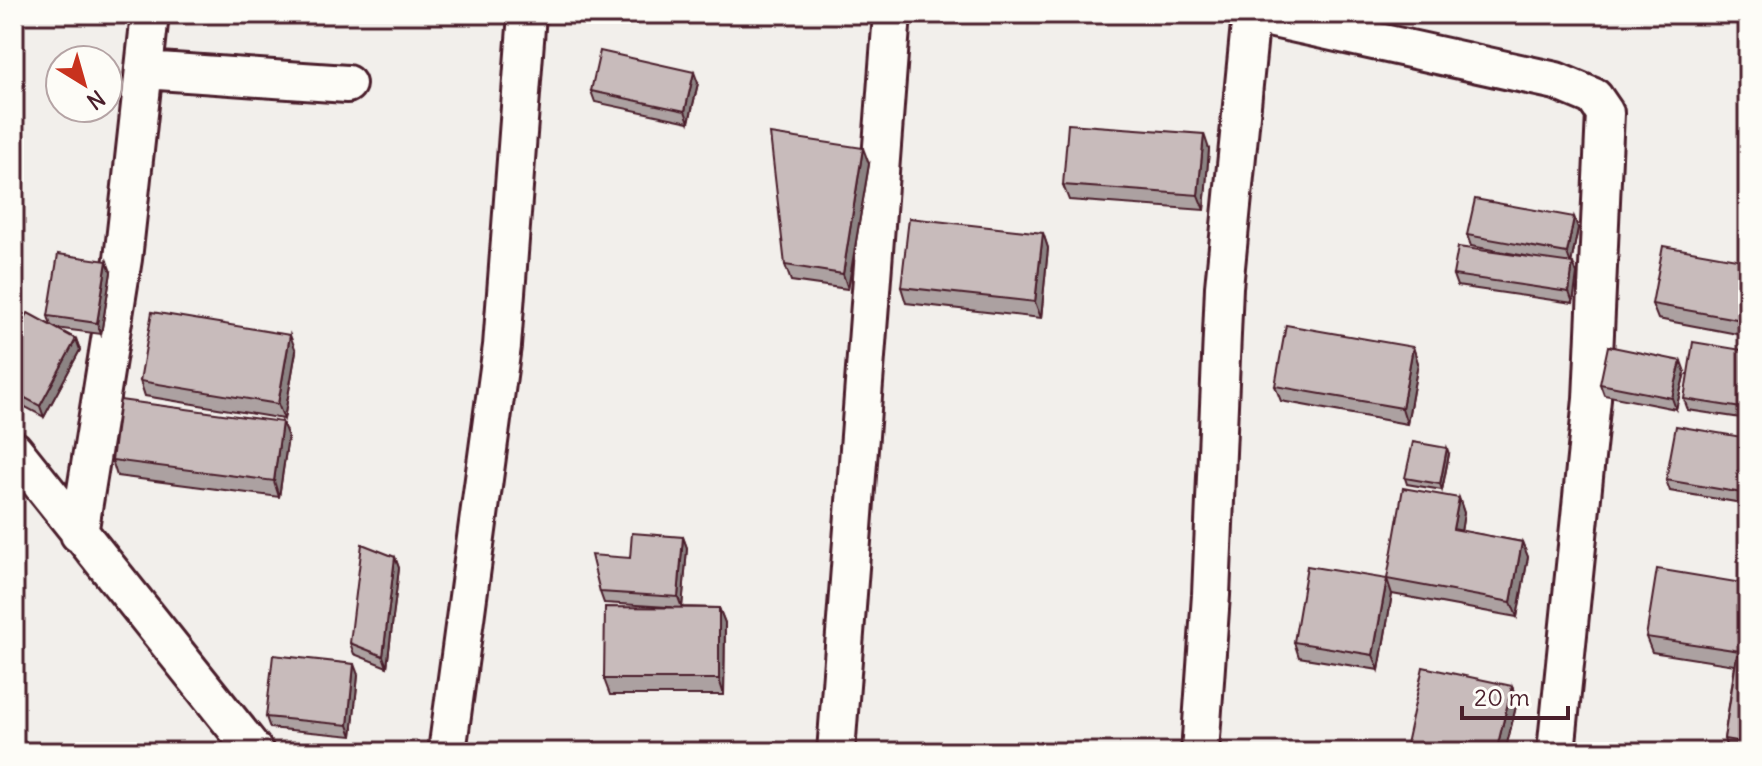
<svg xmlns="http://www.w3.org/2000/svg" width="1762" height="766" font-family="Delius,sans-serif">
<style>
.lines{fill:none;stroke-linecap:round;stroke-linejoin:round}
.minor-casing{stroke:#4a1f2b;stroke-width:42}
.minor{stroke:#fdfcf7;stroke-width:36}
.wall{fill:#aca1a1;stroke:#4a1f2b;stroke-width:2}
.shaded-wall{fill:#8c8383;stroke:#4a1f2b;stroke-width:2}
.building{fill:#c8bbbb;stroke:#4a1f2b;stroke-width:2}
</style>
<rect width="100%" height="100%" fill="#f2efeb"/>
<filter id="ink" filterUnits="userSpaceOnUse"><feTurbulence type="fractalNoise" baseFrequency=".0125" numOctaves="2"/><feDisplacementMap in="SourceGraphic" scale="16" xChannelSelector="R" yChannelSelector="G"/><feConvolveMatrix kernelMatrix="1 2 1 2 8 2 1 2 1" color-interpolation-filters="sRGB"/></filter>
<g filter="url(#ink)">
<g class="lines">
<defs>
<path id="minor" d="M1251,14L1556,81L1594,97L1605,113L1592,399L1556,752
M144,70L347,84
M14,450L255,752
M79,534L123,259L150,14
M447,752L502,346L527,14
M836,752L892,14
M1200,752L1211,595L1224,287L1251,14"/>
</defs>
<use href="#minor" class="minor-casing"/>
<use href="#minor" class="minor"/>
</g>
<path class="wall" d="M698,83L689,122L595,102L591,91Z
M1209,149L1204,210L1069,200L1063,185Z
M869,164L848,289L791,281L785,265Z
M1574,217L1578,228L1571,263L1577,274L1573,303L1457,286L1453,275L1531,257L1471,246L1467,235Z
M1043,233L1048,248L1041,318L906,303L901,287Z
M1748,261V336L1658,319L1652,304Z
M111,272L101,334L55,328L76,339L80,350L44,417L14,401V338L51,326L48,316Z
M1413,347L1418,363L1407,424L1281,401L1275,386Z
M296,351L284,419L145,396L140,381Z
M1748,351V419L1688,410L1684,399Z
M1685,372L1676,409L1604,395L1600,384Z
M282,422L288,437L279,497L117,476L112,460Z
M1748,438V504L1670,491L1666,480Z
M1449,454L1442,490L1407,484L1405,478Z
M1459,498L1464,513L1461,531L1522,542L1528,557L1517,617L1392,594L1379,670L1299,657L1294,642L1387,579Z
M683,537L687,548L682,607L719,608L725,623L724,695H610L604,679L670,607L604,603L600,592Z
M395,557L399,568L387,667L354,654L350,643Z
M1748,584V752H1728L1724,739L1735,665L1652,652L1646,637Z
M358,675L352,736L270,728L266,717Z
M1512,686L1517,702L1505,752H1408L1406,744Z"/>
<path class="shaded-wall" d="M694,72L698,83L689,122L685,111Z
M1204,134L1209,149L1204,210L1198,195Z
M18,139L22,150L14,165V147Z
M863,148L869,164L848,289L843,274Z
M1574,217L1578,228L1571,264L1567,253Z
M1043,233L1048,248L1041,318L1035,302Z
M107,261L111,272L101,334L97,323Z
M1573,263L1577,274L1573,303L1569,292Z
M290,335L296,351L284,419L278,404Z
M76,339L80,350L44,417L40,406Z
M1413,347L1418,363L1407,424L1402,408Z
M1681,361L1685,372L1676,409L1672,398Z
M282,422L288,437L279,497L274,481Z
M1447,448L1449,454L1442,490L1440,484Z
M1459,498L1464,513L1459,545L1453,529Z
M683,537L687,548L682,608L678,597Z
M1522,542L1528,557L1517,617L1511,602Z
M395,557L399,568L387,667L383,656Z
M1387,579L1392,594L1379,670L1373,655Z
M719,608L725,623L724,695L719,679Z
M354,664L358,675L352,736L348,725Z
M1512,686L1517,702L1505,752H1496Z"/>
<path class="building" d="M600,51L694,72L685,111L591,91Z
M1068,124L1204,134L1198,195L1063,185Z
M770,134L863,148L843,274L785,265Z
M14,137L18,139L14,147Z
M1475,199L1574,217L1567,253L1467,235Z
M909,218L1043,233L1035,302L901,287Z
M1663,246L1748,261V321L1652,304Z
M1458,247L1573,263L1569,292L1453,275Z
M58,254L107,261L97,323L48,316Z
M152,312L290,335L278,404L140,381Z
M28,313L76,339L40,406L14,392V338Z
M1286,325L1413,347L1402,408L1275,386Z
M1693,342L1748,351V409L1684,399Z
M1608,346L1681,361L1672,398L1600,384Z
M120,400L282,422L274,481L112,460Z
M1676,426L1748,438V494L1666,480Z
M1413,442L1447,448L1440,484L1405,478Z
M1403,488L1459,498L1453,529L1522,542L1511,602L1387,579Z
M632,533L683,537L678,597L600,592L591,555L630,558Z
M362,544L395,557L383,656L350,643Z
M1307,566L1387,579L1373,655L1294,642Z
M1657,569L1748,584L1747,652L1646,637Z
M605,607L719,608V679H604Z
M273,655L354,664L348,725L266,717Z
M1737,655L1748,656V743L1724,739Z
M1423,667L1512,686L1496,752H1440L1406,744Z"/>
</g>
<rect width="1762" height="766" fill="none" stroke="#fdfcf7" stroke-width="48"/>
<rect x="24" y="24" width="1714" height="718" fill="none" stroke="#4a1f2b" stroke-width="3" filter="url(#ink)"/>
<g transform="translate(84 84) rotate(143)"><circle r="38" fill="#fdfcf7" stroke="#b5a4a5" stroke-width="2"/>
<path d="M0-6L14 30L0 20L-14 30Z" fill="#c8321e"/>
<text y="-12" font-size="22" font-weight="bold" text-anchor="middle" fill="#4a1f2b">N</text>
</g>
<path d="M1462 706v12h106v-12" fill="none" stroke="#4a1f2b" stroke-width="4"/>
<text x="1474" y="706" font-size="24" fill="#4a1f2b" stroke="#fdfcf7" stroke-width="6" paint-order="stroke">20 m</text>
</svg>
